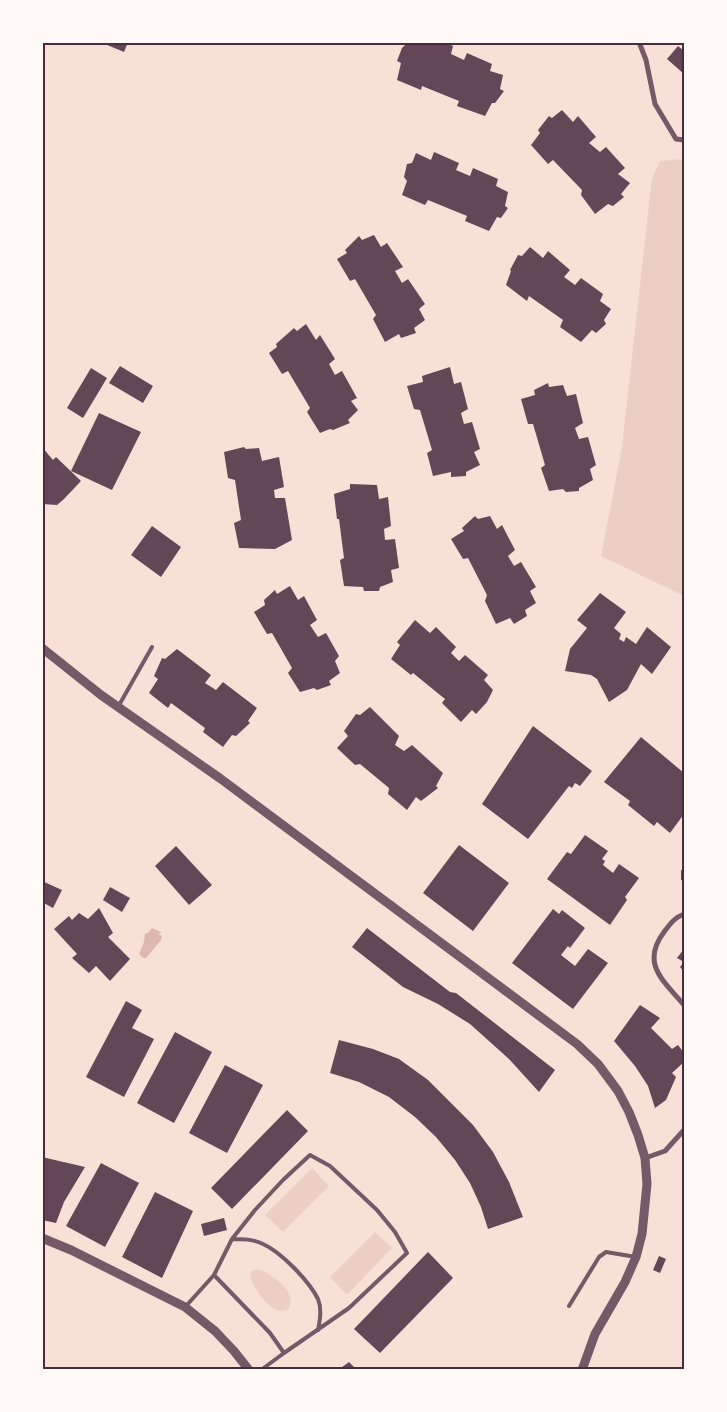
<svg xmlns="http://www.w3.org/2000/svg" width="727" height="1412" font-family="Rubik,sans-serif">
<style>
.green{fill:#ebcfc5}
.water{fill:#dcb8b0}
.building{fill:#644757}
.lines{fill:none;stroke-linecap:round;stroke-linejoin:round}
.service{stroke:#755966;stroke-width:4}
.minor{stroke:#755966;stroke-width:5}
.tertiary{stroke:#755966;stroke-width:9}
.neatline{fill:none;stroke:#4a2c40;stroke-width:2}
</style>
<rect width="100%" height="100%" fill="#f7e1d7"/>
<path class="green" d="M684,159V596L601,556L622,447L652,178L660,161Z
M312,1168L329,1186L283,1232L265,1215Z
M375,1232L392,1248L347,1295L330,1277Z
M257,1269C272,1273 299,1292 288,1310C286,1310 281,1311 280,1311C265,1307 255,1289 250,1277L251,1271Z"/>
<path class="water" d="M152,928L161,932L159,934L162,936L161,940L146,958H143L139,954L144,942L145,933L147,934Z"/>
<path class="building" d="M100,42H128L124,52Z
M408,42H445L453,46L451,54L464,60L467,53L492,64L490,71L503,75L500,89L504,91L495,103H492L485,116L457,106L459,101L422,86L421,90L397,80L401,63L397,61L402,48Z
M678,46L684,51V74L667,59Z
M562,110L573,122L578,116L596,137L589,143L600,152L606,147L625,168L618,174L630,183L621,194L624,197L613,206L608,204L595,214L581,195L582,190L553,160L548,164L531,145L540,133L538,130L549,116L552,118Z
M434,152L459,163L456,170L470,176L473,168L498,179L496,186L508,192L505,206L508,208L501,218L497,217L489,231L465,221L467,216L428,200L425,205L402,195L407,181L404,177L407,164L412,163L416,153L431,160Z
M374,235L381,247L387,243L403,267L395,271L402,283L408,279L425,304L419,309L425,320L414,328L416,333L401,338L399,334L385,342L373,319L376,315L355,279L350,281L337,259L347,253L345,250L359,236L362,240Z
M530,247L543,258L548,251L570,270L564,277L575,285L581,278L603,294L600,301L611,309L604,320L606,324L596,333L592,330L581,342L560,327L563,320L529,296L527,301L506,285L511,271L510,270L518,255L522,256Z
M306,324L316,340L320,335L335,359L329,364L335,375L342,371L357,398L351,401L358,410L348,420L350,423L333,430L330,429L320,433L307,412L310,408L288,371L282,374L269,353L277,347L276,344L294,328L297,331Z
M120,366L153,386L143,403L109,383Z
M450,367L454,384L461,382L468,409L461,413L464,424L472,422L480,449L474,452L480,465L466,472V476L451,477V472L433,476L427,453L432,450L420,410L414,409L407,386L423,382L422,376Z
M91,368L107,378L83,418L67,408Z
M548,383L549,387L563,385L567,396L576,394L583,423L575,428L579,439L588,437L596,465L590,469L593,480L579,488V491L566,492L563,489L549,491L541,468L545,465L533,424H528L521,399L535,395L534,390Z
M99,413L141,432L112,490L71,471Z
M42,447L53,460L56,457L81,481L64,499L57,505L42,504Z
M244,447L246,449L259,448L262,461L279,457L284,487L274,490L275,498H285L292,540L275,549L239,548L234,523L241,520L235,480L228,478L224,452Z
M350,484L377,485L379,499L388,497L391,526L384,529L385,540L395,539L399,568L391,570L393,582L380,587L379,591H364L363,587L344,586L340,560L344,558L339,519H337L334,494L350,489Z
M475,516L478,519L490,516L497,529L502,525L515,550L508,556L514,566L521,562L536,587L530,591L536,603L525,610L527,616L514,624L510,618L496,624L485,601L487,595L468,558L463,559L451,539L464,531L462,528Z
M152,526L181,547L161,577L131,555Z
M290,586L298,600L304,596L317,620L310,625L318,637L326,633L339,656L335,661L340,673L329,681L331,685L317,690L314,688L300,692L288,673L292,668L272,633L267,634L254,612L265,605L264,600L275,590L277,594Z
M600,593L626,612L614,628L621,634L619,639L624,642L626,637L636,644L647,627L671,647L652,674L641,664L627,690L609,702L597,679L591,675L565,671L570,649L587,628L577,620Z
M415,620L430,633L436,627L456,647L451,653L459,661L465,655L488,675L484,680L493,690L487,702L476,714L472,710L461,722L442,703L445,699L413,673L411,675L391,659L400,645L397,642Z
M177,649L211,675L205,683L216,690L223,682L257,708L248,721L250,723L236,736L232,735L223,747L203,732L205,728L171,703L168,708L149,693L158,679L154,676L162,658L165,659Z
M370,707L399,736L395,745L404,751L412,745L443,773L436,786L438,788L421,801L416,797L407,810L388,794L389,788L360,764L355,765L337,748L348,736L344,731L356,714L360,715Z
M533,726L592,771L580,786L575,783L572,788L569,786L528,839L482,804Z
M641,737L684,773V814L670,833L657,822L654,826L628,805L630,801L604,782Z
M585,835L608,851L602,859L605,861L603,865L613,873L619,864L639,878L625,897L627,900L610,925L547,879L567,852L571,854Z
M459,845L509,883L473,931L423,893Z
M176,846L212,885L189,905L155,866Z
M681,870H684V881L681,880Z
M42,881L62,890L53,908L42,902Z
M110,887L130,898L122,912L103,900Z
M99,908L113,933L108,937L130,959L110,981L96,966L89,973L72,958L77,954L54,929L69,916L72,920L79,913L88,919Z
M553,909L559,914L562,910L585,928L570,948L568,946L561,955L575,966L588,949L608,963L573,1009L512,963Z
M367,928L450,992L456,993L555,1070L539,1092L509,1059L470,1024L438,1004L403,987L352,947Z
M684,949V972L680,967L684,962L677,958Z
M126,1001L142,1010L132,1028L154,1039L124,1097L86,1077Z
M640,1005L660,1018L651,1028L672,1049L678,1045L684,1053V1062L672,1073L676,1077L666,1100L655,1108L648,1086L635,1066L614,1041Z
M175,1032L212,1052L174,1123L137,1103Z
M339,1040L373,1049L399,1059L428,1080L473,1125L493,1152L509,1182L523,1217L488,1229L481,1207L470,1183L455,1160L436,1137L415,1117L389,1097L359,1082L330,1073Z
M225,1065L263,1085L227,1153L189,1133Z
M287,1110L308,1131L232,1209L211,1188Z
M42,1157L85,1167L64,1202L56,1223L42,1220Z
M101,1163L139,1183L105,1247L66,1226Z
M155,1192L193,1211L162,1278L122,1257Z
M224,1218L227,1230L204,1236L201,1224Z
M428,1252L453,1278L380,1353L354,1329Z
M659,1256L666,1259L660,1273L653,1270Z
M349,1362L357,1370H338Z"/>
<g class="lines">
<path class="service" d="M118,707L152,647
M232,1239C243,1239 253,1239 263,1244C281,1252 309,1281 318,1299C322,1309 320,1320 318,1330
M214,1275L232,1239L255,1210L283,1180L310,1155L330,1166L377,1210L395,1232L407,1253L349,1308L284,1353
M186,1306L214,1275L270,1333L284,1353L261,1370
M569,1306L599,1257L606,1252L636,1257"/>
<path class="minor" d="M639,42L646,60L655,104L676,139L684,140
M684,914C674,918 671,923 664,932C640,964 664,981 684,1005
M645,1158L665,1151L684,1130"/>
<path class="tertiary" d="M42,648L101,695L221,779L577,1044L598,1064L618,1091L629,1112L638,1135L645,1158L647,1184L642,1234L636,1257L625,1282L595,1334L582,1370
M42,1238L71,1250L185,1307L215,1331L234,1351L249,1370"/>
</g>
<rect width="727" height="1412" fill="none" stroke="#fffaf5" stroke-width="88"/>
<rect x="44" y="44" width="639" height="1324" class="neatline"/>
</svg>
